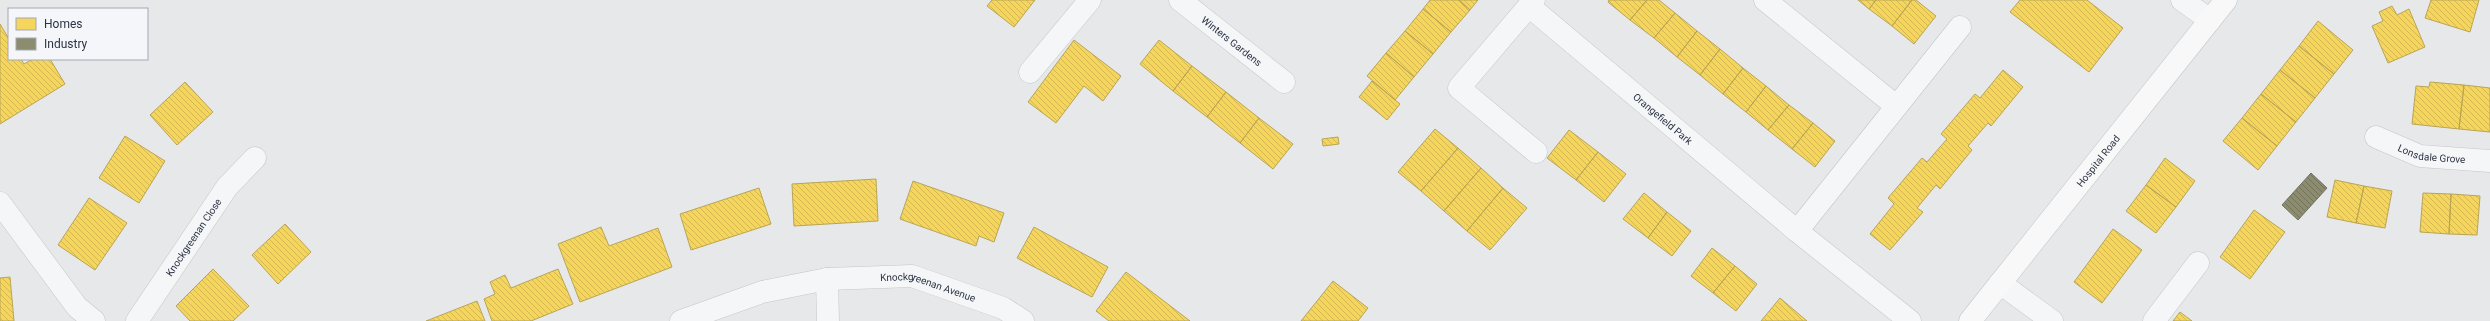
<svg xmlns="http://www.w3.org/2000/svg" width="2490" height="321" font-family="Roboto,sans-serif">
<style>
.homes{fill:url(#homes-back-hatch);stroke:#b9a555}
.industry{fill:url(#industry-back-hatch);stroke:#6f7262}
.lines{fill:none;stroke-linecap:round;stroke-linejoin:round}
.minor-casing{stroke:#c4c6c8;stroke-width:23}
.major-casing{stroke:#c2c5c8;stroke-width:23}
.minor{stroke:#f5f6f7;stroke-width:22}
.major{stroke:#f8f8f8;stroke-width:22}
.labels{text-anchor:middle;dominant-baseline:central;stroke-width:4;stroke-linejoin:round;paint-order:stroke}
.street-label{font-size:10px;fill:#2b3445;stroke:#f4f6f9}
</style>
<defs>
<pattern id="homes-back-hatch" width="6" height="6" patternUnits="userSpaceOnUse"><rect width="6" height="6" fill="#f6d55c"/><path d="M-1 5l2 2M0 0l6 6M5-1l2 2" fill="none" stroke="#d3b751"/></pattern>
<pattern id="industry-back-hatch" width="6" height="6" patternUnits="userSpaceOnUse"><rect width="6" height="6" fill="#8c8c6e"/><path d="M-1 5l2 2M0 0l6 6M5-1l2 2" fill="none" stroke="#73735c"/></pattern>
</defs>
<rect width="100%" height="100%" fill="#e6e8ea"/>
<path class="homes" d="M992,0H1035L1014,27L987,6Z
M1430,0H1459L1470,10L1451,32L1423,9Z
M1459,0H1478L1470,10Z
M1609,0H1647L1630,20L1608,2Z
M1647,0H1659L1675,13L1654,38L1630,20Z
M1858,0H1876L1869,9Z
M1876,0H1912L1892,26L1869,9Z
M1912,0H1916L1936,16L1914,44L1892,26Z
M2020,0H2087L2123,28L2089,72L2010,12Z
M2431,0H2479L2470,32L2425,18Z
M2392,6L2397,15L2409,9L2425,47L2388,63L2372,26L2383,21L2379,12Z
M1423,9L1451,32L1433,54L1405,31Z
M1675,13L1697,31L1677,57L1654,38Z
M2318,21L2353,50L2334,74L2299,46Z
M0,24L9,39V59H21L24,64L33,59H50L65,84L0,124Z
M1405,31L1433,54L1414,77L1386,53Z
M1697,31L1720,49L1700,75L1677,57Z
M1074,40L1121,76L1103,101L1084,86L1056,123L1028,102Z
M1159,40L1192,66L1173,91L1140,64Z
M2299,46L2334,74L2315,98L2280,70Z
M1720,49L1743,68L1723,94L1700,75Z
M1386,53L1414,77L1395,100L1367,76Z
M1192,66L1226,92L1207,117L1173,91Z
M1743,68L1766,86L1746,112L1723,94Z
M2003,70L2023,87L1991,126L1988,123L1968,146L1972,150L1940,189L1936,185L1917,208L1923,212L1890,250L1870,234L1894,204L1888,198L1922,158L1927,162L1947,139L1941,134L1975,94L1980,98Z
M2280,70L2315,98L2296,122L2261,94Z
M1372,81L1400,104L1387,120L1359,97Z
M185,82L213,112L177,145L150,115Z
M2430,82L2464,85L2459,129L2412,124L2416,86L2429,87Z
M2464,85L2490,88V132L2459,129Z
M1766,86L1789,105L1768,130L1746,112Z
M1226,92L1259,118L1240,143L1207,117Z
M2261,94L2296,122L2277,146L2242,118Z
M1789,105L1813,123L1792,149L1768,130Z
M1259,118L1293,144L1273,169L1240,143Z
M2242,118L2277,146L2258,170L2223,141Z
M1813,123L1835,141L1815,167L1792,149Z
M1435,129L1458,148L1421,191L1398,172Z
M1569,130L1598,152L1576,180L1547,158Z
M125,136L165,161L139,203L99,178Z
M1338,137L1339,144L1323,146L1322,139Z
M1458,148L1481,168L1444,211L1421,191Z
M1598,152L1626,174L1604,202L1576,180Z
M2165,158L2195,181L2176,207L2146,185Z
M1481,168L1503,188L1467,231L1444,211Z
M876,179L878,221L794,226L792,184Z
M2335,180L2364,186L2356,223L2327,217Z
M913,181L1004,213L994,242L979,236L976,246L900,219Z
M2146,185L2176,207L2156,233L2126,211Z
M2364,186L2392,191L2385,228L2356,223Z
M759,188L771,224L691,250L680,214Z
M1503,188L1527,208L1490,250L1467,231Z
M1644,193L1667,212L1648,238L1623,219Z
M2423,193L2451,194L2449,234L2420,232Z
M2451,194L2480,196L2477,235L2449,234Z
M89,198L127,223L95,270L58,245Z
M2254,210L2285,232L2250,279L2220,257Z
M1667,212L1691,231L1672,256L1648,238Z
M285,224L311,252L278,284L252,255Z
M601,227L609,246L658,228L672,267L580,302L558,244Z
M1034,227L1108,267L1092,297L1017,258Z
M2113,229L2142,250L2102,303L2074,282Z
M1712,248L1735,266L1713,293L1691,276Z
M1735,266L1757,284L1736,311L1713,293Z
M213,269L249,306L233,321H190L176,306Z
M558,269L573,304L531,321H492L484,299L495,294L490,282L505,275L511,288Z
M1126,272L1190,321H1109L1096,311Z
M10,277L14,321H0V278Z
M1333,281L1368,308L1358,321H1301Z
M1780,298L1807,321H1761Z
M477,301L485,321H426Z
M2180,312L2192,321H2173Z"/>
<path class="industry" d="M2311,173L2327,188L2298,220L2282,205Z"/>
<g class="lines">
<defs>
<g id="minor">
<path id="s1" d="M1180,0L1284,82"/>
<path d="M1534,0L1459,88L1536,152"/>
<path d="M1765,0L1896,106"/>
<path d="M2182,0L2210,20"/>
<path id="s2" d="M1529,6L1797,231L1910,321"/>
<path d="M1030,72L1090,0"/>
<path id="s3" d="M2376,137L2420,156L2490,161"/>
<path d="M0,203L77,307L94,321"/>
<path d="M1797,231L1960,27"/>
<path d="M827,279L828,321"/>
<path d="M2000,283L2052,321"/>
<path id="s4" d="M137,321L227,187L255,158"/>
<path id="s5" d="M681,321L762,292L827,279L912,276L1003,308L1023,321"/>
<path d="M2154,321L2198,263"/>
</g>
<g id="major">
<path id="s6" d="M1970,321L2226,0"/>
</g>
</defs>
<use href="#minor" class="minor-casing"/>
<use href="#major" class="major-casing"/>
<use href="#minor" class="minor"/>
<use href="#major" class="major"/>
</g>
<g class="labels">
<g class="street-label">
<text stroke="none"><textPath href="#s1" startOffset="66">Winters Gardens</textPath></text>
<text stroke="none"><textPath href="#s2" startOffset="175">Orangefield Park</textPath></text>
<text stroke="none"><textPath href="#s3" startOffset="59">Lonsdale Grove</textPath></text>
<text stroke="none"><textPath href="#s6" startOffset="205">Hospital Road</textPath></text>
<text stroke="none"><textPath href="#s4" startOffset="101">Knockgreenan Close</textPath></text>
<text stroke="none"><textPath href="#s5" startOffset="255">Knockgreenan Avenue</textPath></text>
</g>
</g>
<rect x="8" y="8" width="140" height="52" fill="#f4f6f9" stroke="#a4a8b1"/>
<rect x="16" y="18" width="20" height="12" fill="#f6d55c" stroke="#a4a8b1"/>
<text x="44" y="28" font-size="12" fill="#2b3445">Homes</text>
<rect x="16" y="38" width="20" height="12" fill="#8c8c6e" stroke="#a4a8b1"/>
<text x="44" y="48" font-size="12" fill="#2b3445">Industry</text>
</svg>
